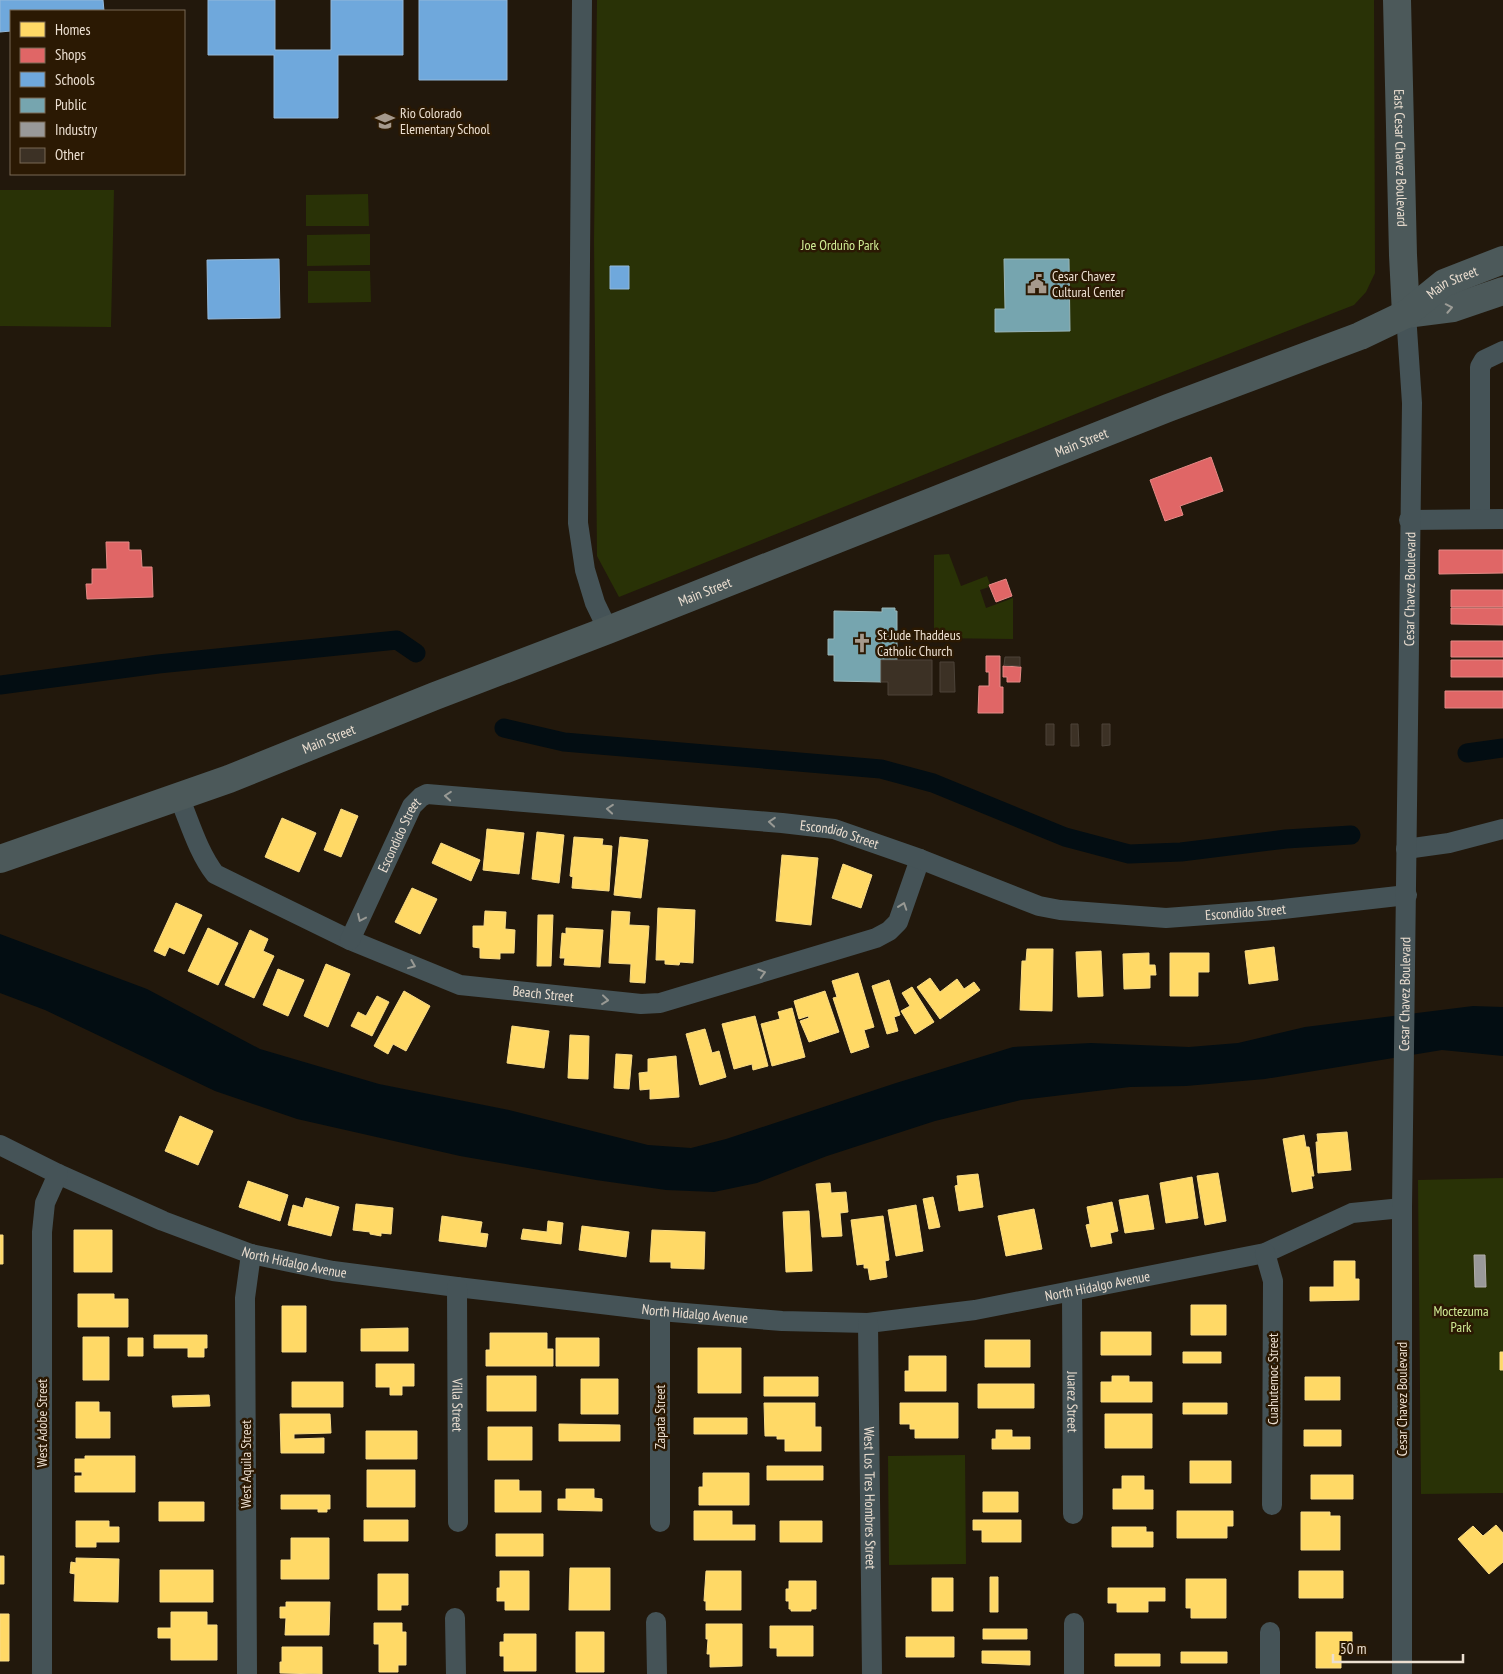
<svg xmlns="http://www.w3.org/2000/svg" width="1503" height="1674" font-family="'PT Sans Narrow',sans-serif">
<style>
.green{fill:#293206}
.water{fill:#030d12}
.homes{fill:#ffd966;stroke:#f9db86}
.shops{fill:#e06666;stroke:#e48a86}
.schools{fill:#6fa8dc;stroke:#94b8d9}
.public{fill:#76a5af;stroke:#99b6b9}
.industry{fill:#999;stroke:#b2aeaa}
.lines{fill:none;stroke-linecap:round;stroke-linejoin:round}
.canal{stroke:#030d12;stroke-width:19}
.building{fill:#3c3125;stroke:#4c4339}
.minor{stroke:#455357;stroke-width:20}
.highway{stroke:#4c595a;stroke-width:28}
.oneway{stroke:#9c9c96}
.oneway2{stroke:#989994}
.labels{text-anchor:middle;dominant-baseline:central;stroke-width:5;stroke-linejoin:round;paint-order:stroke}
.poi-label{font-size:14px;fill:#ecdfd1;stroke:#2b1903;text-anchor:start}
.street-label{font-size:14px;fill:#ecdfd1;stroke:#2b1903}
.park-label{font-size:14px;fill:#d1ec95;stroke:#2b1903}
</style>
<rect width="100%" height="100%" fill="#22180c"/>
<path class="green" d="M597,0H1374L1375,273L1366,292L1354,305L1113,399L619,597L597,556L594,240Z
M0,190H114L111,327L0,326Z
M368,194L369,226H306V195Z
M370,234V265L307,266V235Z
M308,271H370L371,302L308,303Z
M949,554L961,586L987,576L990,584L988,585L989,587L980,590L986,608L1013,598V639L934,638V555Z
M1503,1178V1493L1421,1494L1418,1180Z
M965,1455L966,1564L889,1565L888,1456Z"/>
<path class="water" d="M0,934L147,989L260,1049L379,1084L509,1110L648,1145L691,1148L726,1139L896,1083L1013,1047L1091,1043L1189,1047L1238,1043L1305,1027L1473,1006L1503,1007V1056L1442,1050L1265,1079L1186,1086L1130,1087L1021,1100L935,1121L827,1156L757,1183L714,1192L666,1190L596,1180L460,1156L297,1119L215,1091L45,1010L0,993Z"/>
<path class="homes" d="M341,809L358,816L341,857L324,850Z
M282,818L316,833L299,872L265,857Z
M487,829L524,833L519,874L483,870Z
M537,832L564,835L559,883L532,879Z
M574,837L603,839L602,845L612,846L609,891L572,888L573,877L570,876Z
M620,837L648,840L641,898L614,895Z
M441,843L480,860L471,881L432,863Z
M782,855L818,858L811,925L776,921Z
M843,864L872,875L861,908L832,898Z
M412,888L437,899L420,934L395,922Z
M176,903L202,915L184,954L169,947L165,956L154,951Z
M658,908L695,910L693,963L680,962L679,965L665,964V960H656Z
M485,911L506,912L505,929L515,930L514,953H500V959L480,958V948L473,947V926H484Z
M612,911L630,912L629,925L649,926L645,983L630,982L631,964L609,963Z
M538,915H553L551,966H537Z
M208,928L238,943L218,985L188,971Z
M566,928L603,930L600,967L564,965L565,958H560L562,933L566,934Z
M250,930L268,939L263,951L274,956L254,998L225,985Z
M1274,947L1278,980L1249,984L1245,951Z
M1027,949H1053L1052,1011L1020,1010L1022,961H1026Z
M1101,951L1103,996L1078,997L1076,952Z
M1149,953V965H1155L1156,975H1150V988L1124,989L1123,954Z
M1170,953H1209V972H1198V996H1170Z
M326,964L350,974L328,1027L304,1016Z
M278,969L304,980L288,1016L263,1005Z
M858,973L874,1027L864,1030L869,1047L851,1053L833,998L837,997L832,981Z
M930,978L940,992L957,979L964,989L974,982L980,990L940,1019L917,987Z
M889,980L900,1015L894,1017L898,1031L887,1034L872,986Z
M912,987L934,1022L915,1034L901,1011L910,1006L902,993Z
M404,991L430,1006L406,1051L393,1044L388,1054L374,1046Z
M825,991L839,1032L809,1042L800,1021L809,1018L808,1016L799,1019L794,1001Z
M377,996L389,1002L372,1036L351,1026L358,1012L366,1016Z
M792,1008L805,1057L772,1066L761,1024L780,1019L778,1012Z
M755,1016L768,1066L753,1070L752,1064L734,1069L722,1024Z
M512,1026L549,1031L544,1068L507,1063Z
M705,1029L712,1053L719,1051L726,1077L700,1085L686,1034Z
M570,1035L589,1036L588,1079L568,1078Z
M616,1054L632,1055L629,1089L614,1088Z
M676,1056L679,1097L650,1099V1089L640,1090L639,1073L648,1072V1059Z
M180,1116L213,1131L198,1165L165,1151Z
M1347,1132L1351,1170L1318,1173L1316,1142H1318L1317,1134Z
M1304,1135L1306,1147H1309L1314,1176H1311L1313,1188L1292,1192L1283,1139Z
M1218,1173L1226,1221L1205,1225L1197,1176Z
M978,1174L983,1207L959,1211L955,1186L958,1185L957,1176Z
M1192,1177L1198,1218L1166,1223L1160,1183Z
M248,1181L288,1195L280,1221L239,1207Z
M830,1183L831,1193L846,1192L848,1212L840,1213L842,1236L822,1237L816,1184Z
M1148,1195L1154,1229L1125,1233L1119,1200Z
M933,1197L940,1227L929,1229L923,1199Z
M306,1198L339,1207L331,1236L288,1225L293,1205L303,1208Z
M1112,1202L1118,1231L1110,1233L1112,1243L1091,1247L1086,1225L1090,1224L1087,1207Z
M356,1204L393,1208L391,1234L381,1233V1236L370,1234V1232L353,1230Z
M916,1205L923,1251L896,1256L888,1210Z
M1034,1209L1042,1249L1006,1256L998,1216Z
M809,1211L812,1271L786,1272L783,1212Z
M442,1216L482,1222L480,1233L488,1234L486,1247L439,1241Z
M883,1216L889,1260L885,1261L887,1277L870,1280L868,1268H864V1264L857,1265L851,1220Z
M548,1221L563,1223L561,1244L521,1239L523,1229L547,1232Z
M582,1226L629,1232L626,1257L579,1250Z
M74,1230H112V1272H74Z
M652,1230L705,1232L704,1269L671,1268V1262H650Z
M0,1235H3V1264H0Z
M1334,1261H1355V1279H1359V1300L1310,1301V1287H1334Z
M78,1294H114V1299H128V1327H78Z
M1191,1305H1226V1335H1191Z
M282,1306H306V1352H282Z
M408,1328V1351H361V1329Z
M1101,1332H1151V1355H1101Z
M490,1333H547V1349H553V1366H486V1350H490Z
M154,1335H207V1348H204V1357H188V1348H154Z
M83,1337H109V1380H83Z
M128,1338H143V1356H128Z
M556,1338H599V1366H556Z
M985,1340H1030V1367H985Z
M698,1348H741V1393H698Z
M1183,1352H1221V1363H1183Z
M1500,1352H1503V1370H1500Z
M909,1356H946V1391H905V1371H909Z
M376,1364H414V1386H402V1395H390V1387H376Z
M487,1376H536V1411H487Z
M1112,1376H1129V1382H1152V1402H1101V1382H1112Z
M764,1377H818V1396H764Z
M1305,1377H1340V1400H1305Z
M581,1379H618V1414H581Z
M292,1382H343V1407H292Z
M978,1384H1034V1408H978Z
M209,1395L210,1406L173,1407L172,1396Z
M76,1402H99V1412H110V1438H76Z
M764,1403H815V1427H821V1451H785V1439H777V1436H765Z
M900,1403H958V1438H915V1429H910V1424H900Z
M1183,1403H1227V1414H1183Z
M280,1414H330L331,1433L294,1434V1439L324,1438V1453H281Z
M1105,1414H1152V1448H1105Z
M694,1418H747V1434H694Z
M559,1424L620,1425V1441H559Z
M488,1427H532V1460H488Z
M996,1430H1012V1437H1030V1449H992V1439H996Z
M1304,1430H1341V1446H1304Z
M366,1431H417V1459H366Z
M85,1456H135V1492H75V1476H82V1472H75V1459H85Z
M1190,1461H1231V1483H1190Z
M767,1466H823V1480H767Z
M367,1470H415V1507H367Z
M703,1473H749V1505H699V1487H703Z
M1311,1475H1353V1499H1311Z
M1122,1476H1144V1490H1153V1509H1113V1489H1122Z
M495,1480H519V1491H541V1512H495Z
M566,1489H594V1498L602,1499V1511L558,1510V1499H566Z
M983,1492H1018V1512H983Z
M281,1495H330V1509H327V1512H318V1509H281Z
M159,1502H204V1521H159Z
M694,1511H732V1525H755V1540H694Z
M1177,1511H1233V1526H1227V1538H1177Z
M1301,1512H1330V1516H1340V1550H1301Z
M364,1520H408V1541H364Z
M973,1520H1021V1542H982V1530H973Z
M76,1521H109V1527H119V1542H96V1547H76Z
M780,1521H822V1542H780Z
M1496,1525L1503,1533V1562L1489,1574L1458,1539L1473,1526L1483,1536Z
M1112,1527H1146V1532H1153V1547H1112Z
M496,1534H543V1556H496Z
M291,1538H329V1579H281V1560H291Z
M0,1556H4V1584H0Z
M76,1558L119,1559L118,1602L74,1601L75,1574L70,1573L71,1562L76,1563Z
M570,1568H610V1610H569Z
M160,1570H213V1602H160Z
M500,1571H529V1610H505V1601H497V1588H500Z
M706,1571H741V1610H706V1601H704Z
M1299,1571H1343V1598H1299Z
M378,1574H408V1605H401V1610H378Z
M990,1577H998V1612H990Z
M932,1578H953V1611H932Z
M1186,1579H1226V1618H1191V1608H1186Z
M789,1581H816V1609H811V1611H791V1609H789V1601H786V1589H789Z
M1108,1588H1165V1601H1148V1612H1117V1603H1108Z
M286,1602H330L329,1635H285L286,1618H280V1607H286Z
M171,1612H207V1625H217V1660H171V1638H158V1628H171Z
M0,1614H9V1661H0Z
M374,1623H402V1632H406V1665H398V1672H379V1644H374Z
M706,1624H742V1666L710,1667V1654H707L708,1639H706Z
M770,1626H813V1656H777V1648H770Z
M983,1629H1027V1639H983Z
M576,1632H604V1672H576Z
M1316,1632H1352V1653H1341V1668H1316Z
M504,1634H536V1671H504V1656H500V1642H504Z
M906,1637H954V1657H906Z
M282,1647H322V1674L280,1673V1662H282Z
M982,1651H1030V1665L982,1663Z
M1181,1652H1227V1663H1181Z
M1115,1654H1160V1666H1115Z"/>
<path class="shops" d="M1211,457L1223,491L1180,506L1183,515L1165,521L1150,480Z
M106,542H129V550H141L142,567H152L153,597L87,599L86,584H92V569H107Z
M1439,550H1503V573L1439,574Z
M1006,579L1012,596L996,602L989,585Z
M1451,590H1503V607H1451Z
M1451,608H1503V625L1451,624Z
M1451,641H1503V657H1451Z
M986,656H1000V687H1003V713H978L979,686H989V672H986Z
M1451,660H1503V677H1451Z
M1003,666L1021,667L1020,682H1007V677H1003Z
M1445,691H1503V708H1445Z"/>
<path class="schools" d="M0,0H103L104,11H11V31L0,32Z
M208,0H275V50H331V0H403V55H338V118H274V55H208Z
M419,0H507V80H419Z
M279,259L280,318L208,319L207,260Z
M610,266H629V289H610Z"/>
<path class="public" d="M1004,259H1069L1070,331L995,332V309H1005Z
M882,608H895V611H897V660H881V682L834,681V655H828V639H834V611L882,612Z"/>
<path class="industry" d="M1474,1255H1485L1486,1287H1475Z"/>
<g class="lines">
<path class="canal" d="M0,685L158,664L397,640L416,653
M504,728L564,742L881,769L933,783L1065,837L1129,854L1181,852L1286,839L1351,835
M1467,753L1503,748"/>
</g>
<path class="building" d="M1005,657H1020V666L1004,665Z
M881,660H932V695H888V682H881Z
M940,662H954L955,692H940Z
M1046,724H1054V745H1046Z
M1071,724H1078L1079,746H1071Z
M1102,724H1110V745L1102,746Z"/>
<g class="lines">
<g class="minor">
<path d="M582,0L578,523L585,570L595,603L608,630"/>
<path d="M1480,519V367L1484,360L1503,351"/>
<path d="M1409,520L1503,519"/>
<path id="s1" d="M179,797C190,823 198,852 215,874L350,940L460,985L641,1004L660,1003L876,938L889,931L898,922L920,859"/>
<path d="M1406,849L1449,843L1503,829"/>
<path id="s2" d="M350,940L412,806L421,797L427,794L782,823L834,829L920,859L1039,906L1060,910L1166,918L1274,910L1407,895"/>
<path id="s3" d="M0,1145L58,1174L163,1221L251,1254L333,1271L457,1287L660,1311L782,1321L868,1323L975,1310L1265,1253L1352,1213L1402,1208"/>
<path d="M1265,1253L1273,1281L1272,1505"/>
<path id="s4" d="M457,1287L458,1522"/>
<path id="s5" d="M1072,1292L1073,1514"/>
<path id="s6" d="M868,1323L872,1674"/>
<path d="M660,1522V1311"/>
<path d="M455,1618L456,1674"/>
<path d="M656,1622L657,1674"/>
<path d="M1074,1623V1674"/>
<path d="M42,1674V1232L45,1203L58,1174"/>
<path d="M247,1674L245,1298L251,1254"/>
<path d="M1270,1674V1632"/>
<path id="s7" d="M1402,1674V1208L1412,403L1406,314"/>
</g>
<g class="highway">
<path id="s8" d="M1397,0L1403,255L1406,314"/>
<path d="M1406,314L1453,308L1503,291"/>
<path id="s9" d="M0,859L229,779L435,696L608,630L1168,408L1360,336L1406,314L1444,283L1503,260"/>
</g>
</g>
<defs><path id="oneway-chevron" d="M-2-3.5L2.5 0L-2 3.5" fill="none" stroke-width="1.6" stroke-linecap="round" stroke-linejoin="round" transform="scale(1.25)"/></defs>
<use class="oneway" href="#oneway-chevron" transform="translate(1449 308) rotate(-11)"/>
<g class="oneway2">
<use href="#oneway-chevron" transform="translate(448 796) rotate(-175)"/>
<use href="#oneway-chevron" transform="translate(610 809) rotate(-175)"/>
<use href="#oneway-chevron" transform="translate(772 822) rotate(-175)"/>
<use href="#oneway-chevron" transform="translate(903 906) rotate(-71)"/>
<use href="#oneway-chevron" transform="translate(361 918) rotate(115)"/>
<use href="#oneway-chevron" transform="translate(412 965) rotate(22)"/>
<use href="#oneway-chevron" transform="translate(762 973) rotate(-17)"/>
<use href="#oneway-chevron" transform="translate(605 1000) rotate(6)"/>
</g>
<defs>
<symbol id="school-bare" viewBox="-9 -9 18 18"><path d="M0-5L7-2L0 1L-7-2ZM-4 1L0 2.5L4 1V4Q0 6-4 4Z" fill="#a5998c" stroke="#2b1903" stroke-width="2.5" paint-order="stroke"/></symbol>
<symbol id="civic-bare" viewBox="-9 -9 18 18"><path d="M-.6-6.5H3V-4.5H.6V-3L4-1V1h2V6H-6V1h2V-1L-.6-3ZM-1.2 2.5V6h2.4V2.5Z" fill="#a5998c" stroke="#2b1903" stroke-width="2.5" paint-order="stroke"/></symbol>
<symbol id="church-bare" viewBox="-9 -9 18 18"><path d="M-1.2-6h2.4v3.5h3.3v2.4h-3.3V6h-2.4V-.1h-3.3v-2.4h3.3Z" fill="#a5998c" stroke="#2b1903" stroke-width="2.5" paint-order="stroke"/></symbol>
</defs>
<g fill-rule="evenodd">
<use href="#school-bare" x="371" y="107" width="28" height="28"/>
<use href="#civic-bare" x="1023" y="270" width="28" height="28"/>
<use href="#church-bare" x="848" y="629" width="28" height="28"/>
</g>
<g class="labels">
<g class="poi-label">
<text x="400" y="113">Rio Colorado<tspan x="400" dy="16">Elementary School</tspan></text>
<text x="1052" y="276">Cesar Chavez<tspan x="1052" dy="16">Cultural Center</tspan></text>
<text x="877" y="635">St Jude Thaddeus<tspan x="877" dy="16">Catholic Church</tspan></text>
</g>
<g class="street-label">
<text stroke="none"><textPath href="#s8" startOffset="158">East Cesar Chavez Boulevard</textPath></text>
<text stroke="none"><textPath href="#s9" startOffset="1565">Main Street</textPath></text>
<text stroke="none"><textPath href="#s9" startOffset="1159">Main Street</textPath></text>
<text stroke="none"><textPath href="#s7" startOffset="1085">Cesar Chavez Boulevard</textPath></text>
<text stroke="none"><textPath href="#s9" startOffset="754">Main Street</textPath></text>
<text stroke="none"><textPath href="#s9" startOffset="350">Main Street</textPath></text>
<text stroke="none"><textPath href="#s2" startOffset="582">Escondido Street</textPath></text>
<text stroke="none"><textPath href="#s2" startOffset="116">Escondido Street</textPath></text>
<text stroke="none"><textPath href="#s2" startOffset="1002">Escondido Street</textPath></text>
<text stroke="none"><textPath href="#s1" startOffset="438">Beach Street</textPath></text>
<text stroke="none"><textPath href="#s7" startOffset="680">Cesar Chavez Boulevard</textPath></text>
<text stroke="none"><textPath href="#s3" startOffset="318">North Hidalgo Avenue</textPath></text>
<text stroke="none"><textPath href="#s3" startOffset="1128">North Hidalgo Avenue</textPath></text>
<text stroke="none"><textPath href="#s3" startOffset="722">North Hidalgo Avenue</textPath></text>
<text transform="translate(1273 1379) rotate(-90)">Cuahutemoc Street</text>
<text transform="translate(1402 1399) rotate(-90)">Cesar Chavez Boulevard</text>
<text stroke="none"><textPath href="#s5" startOffset="110">Juarez Street</textPath></text>
<text stroke="none"><textPath href="#s4" startOffset="118">Villa Street</textPath></text>
<text transform="translate(660 1417) rotate(-90)">Zapata Street</text>
<text transform="translate(42 1423) rotate(-90)">West Adobe Street</text>
<text transform="translate(246 1464) rotate(-90)">West Aquila Street</text>
<text stroke="none"><textPath href="#s6" startOffset="175">West Los Tres Hombres Street</textPath></text>
</g>
<g class="park-label">
<text x="840" y="245">Joe Orduño Park</text>
<text x="1461" y="1311">Moctezuma<tspan x="1461" dy="16">Park</tspan></text>
</g>
</g>
<rect x="10" y="10" width="175" height="165" fill="#2b1903" stroke="#786855"/>
<rect x="20" y="22" width="25" height="15" fill="#ffd966" stroke="#786855"/>
<text x="55" y="35" font-size="15" fill="#ecdfd1">Homes</text>
<rect x="20" y="48" width="25" height="15" fill="#e06666" stroke="#786855"/>
<text x="55" y="60" font-size="15" fill="#ecdfd1">Shops</text>
<rect x="20" y="72" width="25" height="15" fill="#6fa8dc" stroke="#786855"/>
<text x="55" y="85" font-size="15" fill="#ecdfd1">Schools</text>
<rect x="20" y="98" width="25" height="15" fill="#76a5af" stroke="#786855"/>
<text x="55" y="110" font-size="15" fill="#ecdfd1">Public</text>
<rect x="20" y="122" width="25" height="15" fill="#999999" stroke="#786855"/>
<text x="55" y="135" font-size="15" fill="#ecdfd1">Industry</text>
<rect x="20" y="148" width="25" height="15" fill="#3c3125" stroke="#786855"/>
<text x="55" y="160" font-size="15" fill="#ecdfd1">Other</text>
<path d="M1333 1654v8h130v-8" fill="none" stroke="#ecdfd1" stroke-width="2.5"/>
<text x="1340" y="1654" font-size="15" fill="#ecdfd1" stroke="#2b1903" stroke-width="4" paint-order="stroke">50 m</text>
</svg>
